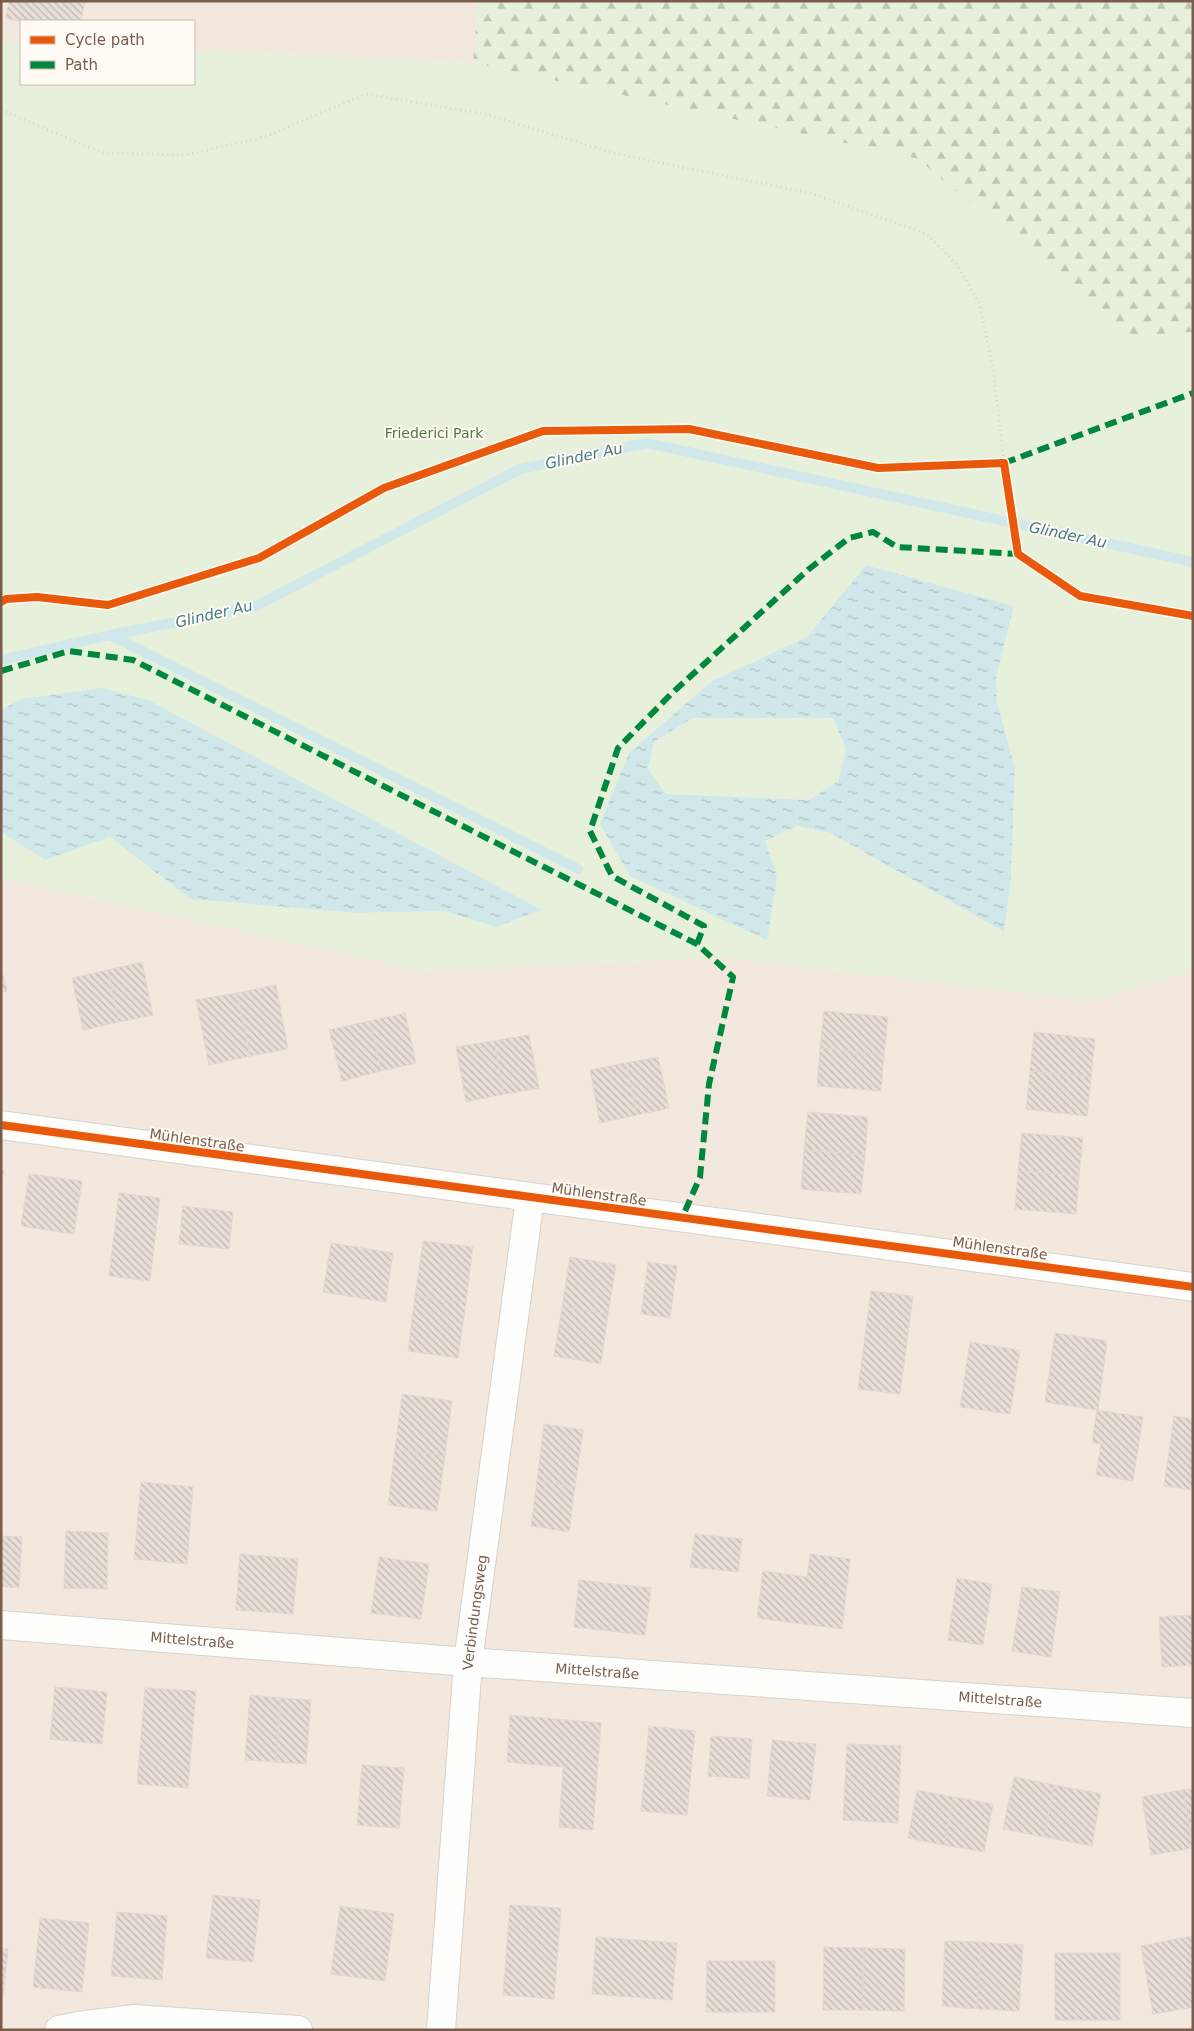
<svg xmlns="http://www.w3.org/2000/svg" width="1194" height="2031" font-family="'DejaVu Sans',sans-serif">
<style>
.residential{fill:#f2e8de}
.forest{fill:url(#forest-firs)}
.green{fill:#e7f0db;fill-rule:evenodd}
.water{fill:url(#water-ripples);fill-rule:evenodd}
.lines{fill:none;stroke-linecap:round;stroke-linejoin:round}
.stream{stroke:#d0e8ea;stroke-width:10}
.building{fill:url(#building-back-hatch);stroke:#e2d8d2}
.minor-casing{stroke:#d7d1cb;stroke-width:30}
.path{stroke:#dcd5d0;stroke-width:3;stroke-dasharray:1 4;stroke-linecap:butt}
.minor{stroke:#fefefd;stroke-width:28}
.quiet{stroke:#00873e;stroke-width:6;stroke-dasharray:12 6;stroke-linecap:butt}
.cycleway-casing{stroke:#fffaf3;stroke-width:11}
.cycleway{stroke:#e8590c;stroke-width:8}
.labels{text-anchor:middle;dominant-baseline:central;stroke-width:4;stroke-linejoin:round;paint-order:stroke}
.park-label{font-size:14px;fill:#537a41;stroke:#fffaf3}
.street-label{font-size:14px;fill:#7a5c4d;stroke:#fffaf3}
.water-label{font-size:15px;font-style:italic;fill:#437c86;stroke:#fffaf3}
</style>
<defs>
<pattern id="forest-firs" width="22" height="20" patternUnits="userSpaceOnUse" patternTransform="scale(1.25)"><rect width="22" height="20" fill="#e7f0db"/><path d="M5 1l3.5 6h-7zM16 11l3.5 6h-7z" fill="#c0c6b4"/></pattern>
<pattern id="water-ripples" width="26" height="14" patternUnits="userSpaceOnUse" patternTransform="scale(1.25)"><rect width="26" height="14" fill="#d0e8ea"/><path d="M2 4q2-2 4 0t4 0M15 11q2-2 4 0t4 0" fill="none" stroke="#aebfc0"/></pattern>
<pattern id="building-back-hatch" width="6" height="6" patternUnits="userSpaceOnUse" patternTransform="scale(1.25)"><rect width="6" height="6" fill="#e6ded7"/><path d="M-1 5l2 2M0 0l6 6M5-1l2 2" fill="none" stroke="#bfb7b1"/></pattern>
</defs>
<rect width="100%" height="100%" fill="#f9f5f0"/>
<path class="residential" d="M1,1H478L473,63L194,50V21H21V43L1,42Z
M1,878L419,970L725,958L1091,1000L1193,971V2030H1Z"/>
<path class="forest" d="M478,1H1193V332L1126,337L918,159L473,63Z"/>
<path class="green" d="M1,42L21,43V84H194V50L473,63L918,159L1126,337L1193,332V971L1091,1000L725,958L419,970L1,878V832L45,860L110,837L190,899L355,913L444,911L496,927L22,699L1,710ZM866,565L1014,606L996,677L997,702L1015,768L1011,878L1004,932L831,833L796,826L765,841L777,877L766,940L629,753L712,681L807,637Z
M693,718H833L846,749L838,781L810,800L666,794L648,769L654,742Z"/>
<path class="water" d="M866,565L1014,606L996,677L997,702L1015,768L1011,878L1004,932L831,833L796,826L765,841L777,876L767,940L630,876L600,824L629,753L712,681L807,637ZM693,718H833L846,749L838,781L809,800L666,794L648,769L654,742Z
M101,688L148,700L542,910L496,927L444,911L355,913L190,899L110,837L45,860L1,832V710L22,699Z"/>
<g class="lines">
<path class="stream" d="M110,635L578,869
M1,660L110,635L254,607L520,469L647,443L1193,562"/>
</g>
<path class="building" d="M9,1H85L81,21L21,22L6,18Z
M142,962L153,1015L119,1022L108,970Z
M1,968L7,991L1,992Z
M108,970L119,1022L83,1030L72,978Z
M276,985L288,1049L250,1056L237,993Z
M237,993L250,1056L209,1065L196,1000Z
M824,1011L888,1017L884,1054L820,1048Z
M405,1013L416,1063L381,1071L370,1021Z
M370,1021L381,1071L342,1081L329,1030Z
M1034,1032L1095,1039L1091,1077L1030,1071Z
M529,1035L539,1088L504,1094L494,1041Z
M494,1041L504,1094L466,1102L456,1047Z
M820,1048L884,1054L881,1091L817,1086Z
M658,1057L669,1108L637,1115L626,1063Z
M626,1063L637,1115L600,1123L590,1070Z
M1030,1071L1091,1077L1087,1116L1026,1109Z
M808,1112L868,1117L865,1155L804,1150Z
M1022,1133L1083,1138L1079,1176L1018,1171Z
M804,1150L865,1155L861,1194L801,1189Z
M1,1170H4L1,1189Z
M1018,1171L1079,1176L1076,1214L1015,1209Z
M29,1174L82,1181L74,1234L21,1226Z
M119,1193L160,1198L150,1281L109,1276Z
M183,1206L233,1212L229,1249L179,1244Z
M423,1241L473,1247L466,1302L415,1296Z
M331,1243L393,1253L386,1302L323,1292Z
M570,1257L616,1265L608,1314L562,1307Z
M648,1262L677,1266L670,1318L641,1314Z
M871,1291L913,1296L900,1394L858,1389Z
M415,1296L466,1302L458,1358L408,1351Z
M562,1307L608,1314L601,1364L554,1356Z
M1055,1333L1107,1341L1098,1410L1045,1402Z
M970,1342L1020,1350L1010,1414L960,1407Z
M402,1394L452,1401L445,1456L395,1449Z
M1097,1410L1143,1417L1133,1481L1096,1475L1101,1444L1092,1442Z
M1174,1416L1193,1419V1490L1164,1486Z
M544,1424L583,1430L575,1487L537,1481Z
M395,1449L445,1456L437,1511L388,1505Z
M537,1481L575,1487L569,1532L531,1526Z
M141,1482L193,1487L187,1564L134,1559Z
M66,1531L108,1533L107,1589L64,1588Z
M695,1534L742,1539L738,1572L690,1567Z
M1,1536L22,1537L19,1588L1,1586Z
M240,1554L298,1559L293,1614L236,1610Z
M810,1554L850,1559L842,1629L757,1618L763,1571L807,1577Z
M379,1557L429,1564L421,1619L371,1613Z
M957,1578L992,1584L983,1645L948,1640Z
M579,1580L651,1588L645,1635L574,1627Z
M1022,1587L1060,1592L1051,1657L1012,1651Z
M1193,1615V1665L1162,1667L1159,1617Z
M55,1687L107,1692L102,1744L50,1739Z
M145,1688L196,1691L188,1788L137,1784Z
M250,1695L281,1698L276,1762L245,1760Z
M281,1698L311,1700L306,1764L276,1762Z
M510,1715L601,1723L593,1830L559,1827L563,1767L507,1762Z
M649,1726L695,1731L687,1815L641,1811Z
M711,1736L752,1739L749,1779L708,1776Z
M772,1740L816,1744L810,1800L767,1796Z
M847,1744L901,1746L898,1823L843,1820Z
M362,1765L404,1768L399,1828L357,1825Z
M1014,1777L1054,1785L1044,1837L1003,1829Z
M1054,1785L1101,1794L1092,1846L1044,1837Z
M1193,1789V1843L1183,1790Z
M917,1790L953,1797L944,1845L908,1838Z
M1183,1790L1193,1848L1151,1855L1142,1797Z
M953,1797L993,1804L984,1852L944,1845Z
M213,1895L260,1900L253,1962L206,1958Z
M510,1905L561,1908L554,1999L503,1995Z
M340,1906L394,1914L385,1981L331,1974Z
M117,1912L167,1916L162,1980L111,1976Z
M40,1918L89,1923L82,1992L33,1987Z
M1192,1936L1193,2007L1153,2014L1141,1946Z
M596,1937L677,1943L672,2000L592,1994Z
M945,1941L981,1942L977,2009L942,2006Z
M981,1942L1023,1945L1019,2011L977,2009Z
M824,1947L864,1948L862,2010H823Z
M1,1948L8,1949L3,1998H1Z
M864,1948L905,1949L904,2011L862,2010Z
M1055,1953H1120V2020H1055Z
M707,1961H775V2012H706Z"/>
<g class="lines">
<defs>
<g id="minor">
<path d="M1,1125L1193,1287"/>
<path id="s1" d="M1,1625L468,1662L1193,1713"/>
<path d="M59,2030L78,2026L134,2019L298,2030"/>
<path id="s2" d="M441,2030L468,1662L530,1198"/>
</g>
</defs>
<use href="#minor" class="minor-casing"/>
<path class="path" d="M1,110L103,153L186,155L264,137L366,94L485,114L617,154L810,193L927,234L958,266L980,305L994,375L1004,462
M1,602L6,599L37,597L108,605L259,558L384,488L543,431L689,429L878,468L1004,463L1018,554L1080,596L1193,616"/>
<use href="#minor" class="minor"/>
<path class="quiet" d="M1004,463L1193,393
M1,671L69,651L133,660L697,944L733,977L709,1084L700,1177L682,1218
M697,944L704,926L612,876L590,831L618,748L671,694L809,569L849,538L873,532L897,547L1018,554"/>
<defs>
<path id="cycleway" d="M1,602L6,599L37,597L108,605L259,558L384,488L543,431L689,429L878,468L1004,463L1018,554L1080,596L1193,616
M1,1125L1193,1287"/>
</defs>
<use href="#cycleway" class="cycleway-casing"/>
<use href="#cycleway" class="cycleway"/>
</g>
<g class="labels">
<g class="park-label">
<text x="434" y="433">Friederici Park</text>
</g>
<g class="street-label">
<text transform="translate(197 1140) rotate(8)">Mühlenstraße</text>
<text transform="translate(599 1194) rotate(8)">Mühlenstraße</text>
<text transform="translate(1000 1248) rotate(8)">Mühlenstraße</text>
<text stroke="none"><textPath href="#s2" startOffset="419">Verbindungsweg</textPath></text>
<text stroke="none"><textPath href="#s1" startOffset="192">Mittelstraße</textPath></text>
<text stroke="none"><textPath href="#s1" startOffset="598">Mittelstraße</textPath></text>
<text stroke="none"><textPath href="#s1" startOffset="1002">Mittelstraße</textPath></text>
</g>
<g class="water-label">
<text transform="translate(584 456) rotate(-12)">Glinder Au</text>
<text transform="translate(1068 535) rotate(12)">Glinder Au</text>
<text transform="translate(214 614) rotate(-13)">Glinder Au</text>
</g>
</g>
<rect width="1194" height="2031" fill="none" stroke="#7a5c4d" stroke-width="5"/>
<rect x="20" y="20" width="175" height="65" fill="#fffaf3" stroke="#cabbb1"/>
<rect x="30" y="36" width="25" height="8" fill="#e8590c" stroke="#cabbb1"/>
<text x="65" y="45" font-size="15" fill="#7a5c4d">Cycle path</text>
<rect x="30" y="61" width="25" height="8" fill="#00873e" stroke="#cabbb1"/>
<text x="65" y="70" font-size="15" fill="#7a5c4d">Path</text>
</svg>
